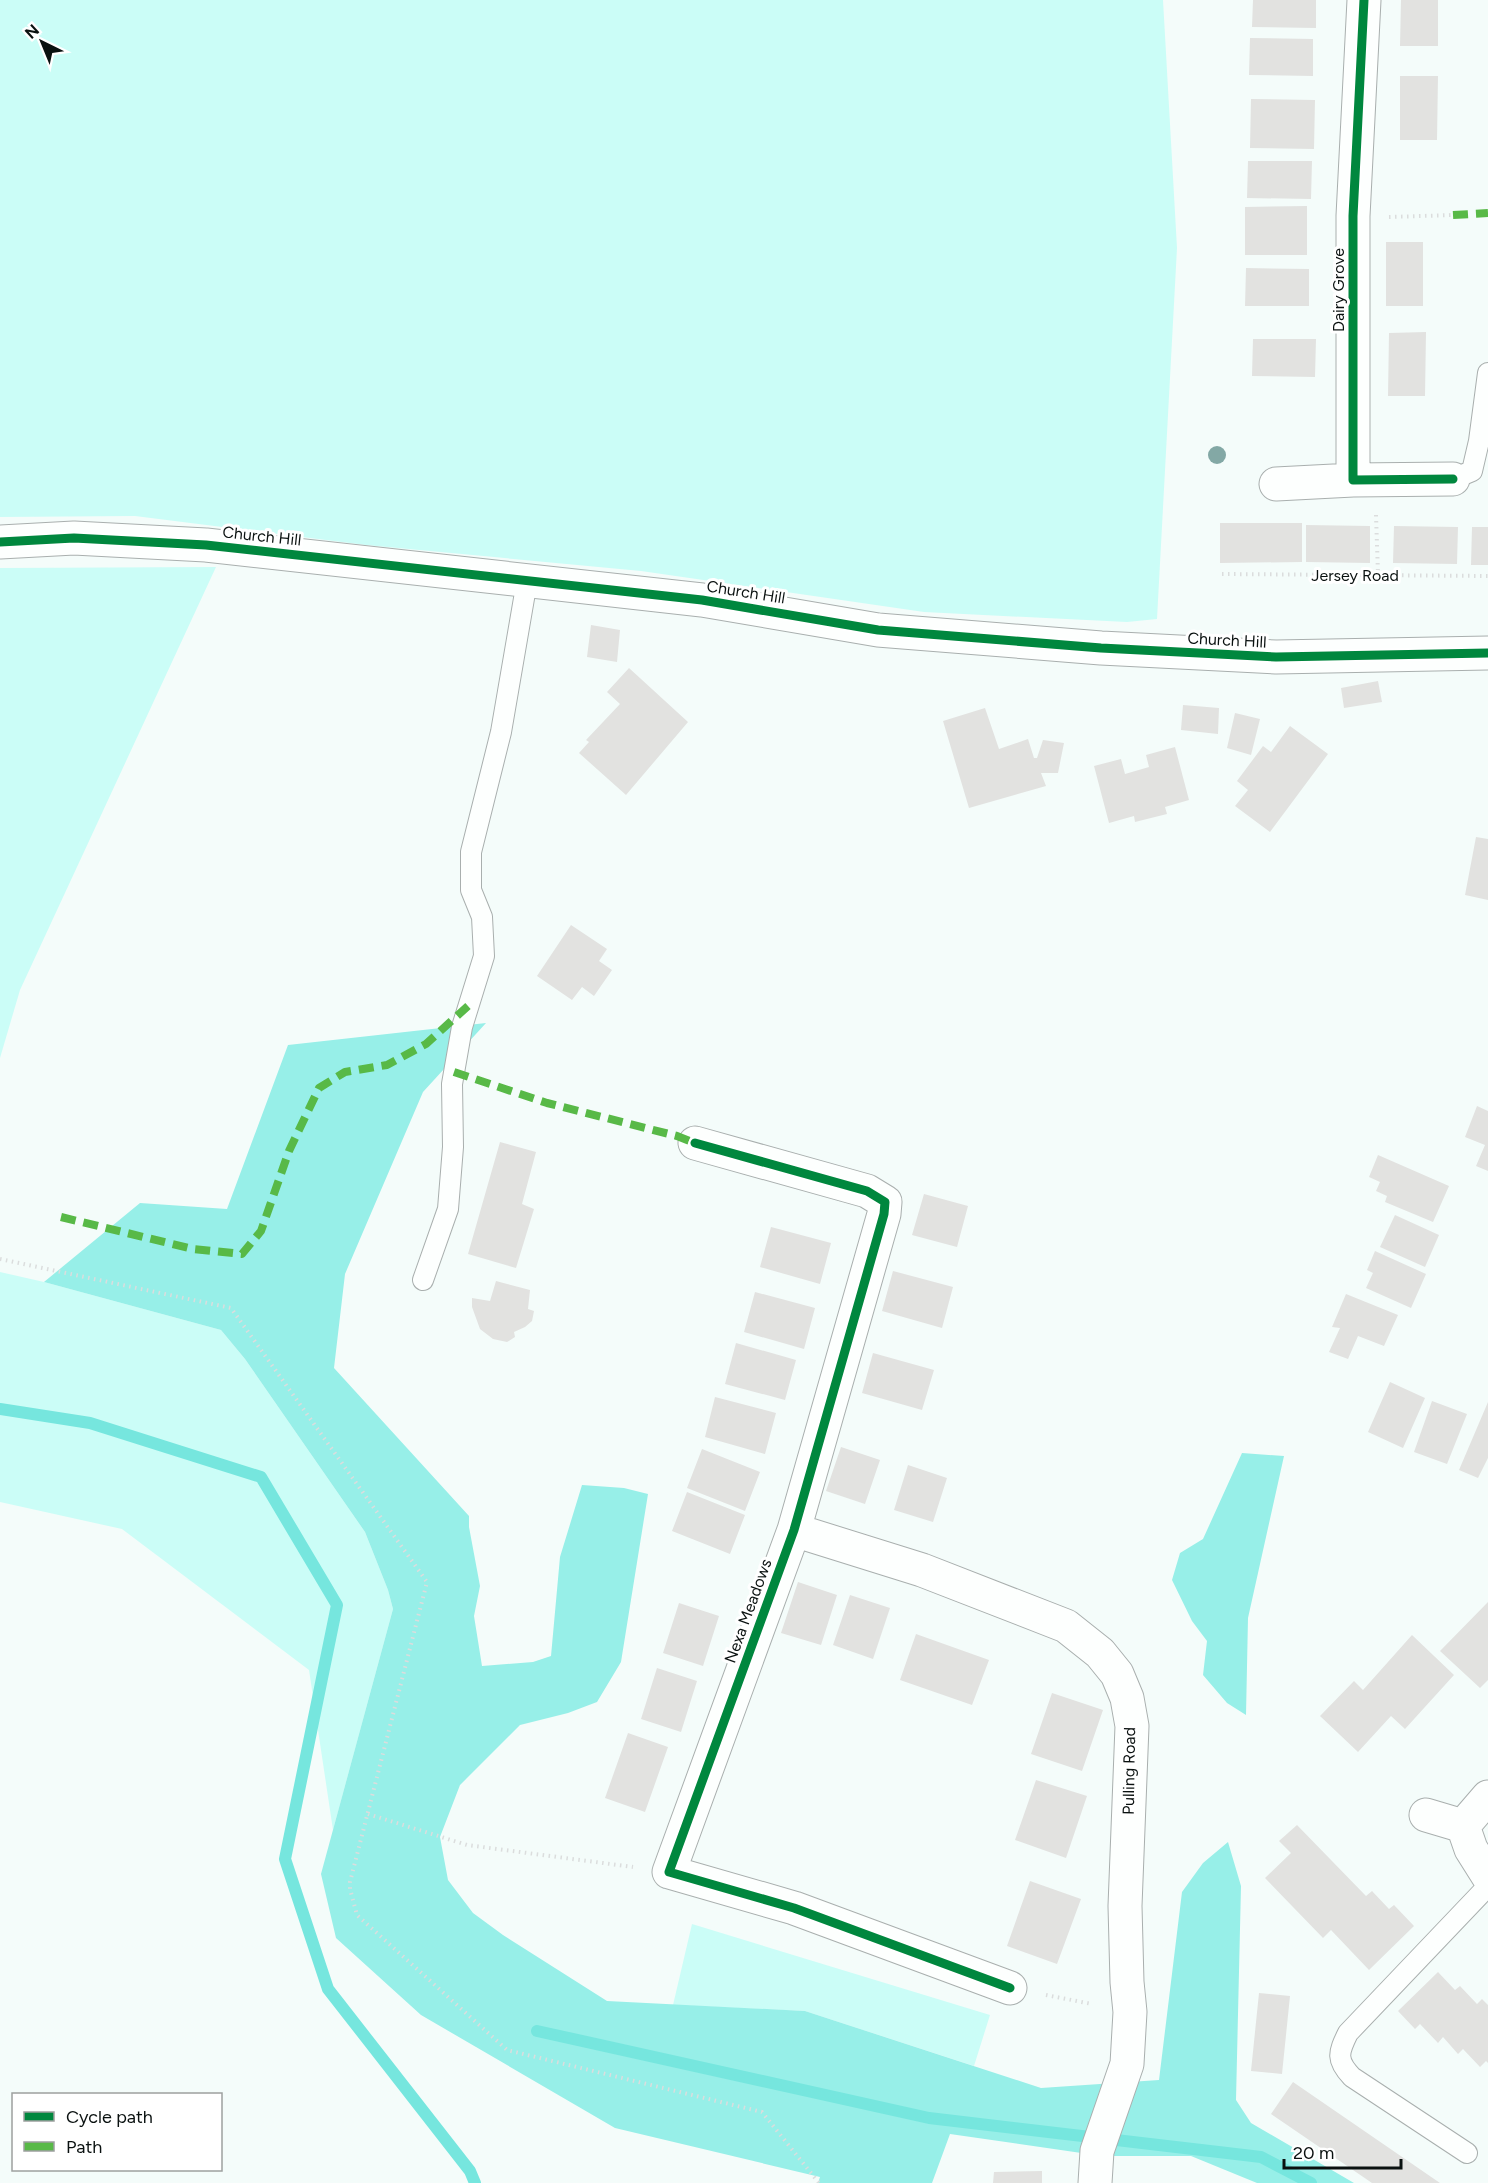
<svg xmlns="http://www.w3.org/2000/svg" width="1488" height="2183" font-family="Figtree,sans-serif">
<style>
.green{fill:#cbfdf7}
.forest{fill:#97efe8}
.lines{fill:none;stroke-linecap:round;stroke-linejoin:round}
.stream{stroke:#76e6de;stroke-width:12}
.building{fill:#e2e2e0}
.service-casing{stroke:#a9afae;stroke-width:22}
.minor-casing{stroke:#a9afae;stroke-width:35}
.path{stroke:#dbdddd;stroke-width:4;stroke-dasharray:1.5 4.5;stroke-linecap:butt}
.service{stroke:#fdfffe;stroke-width:20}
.minor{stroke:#fdfffe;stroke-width:33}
.quiet{stroke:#58b947;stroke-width:8;stroke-dasharray:15 8;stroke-linecap:butt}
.cycleway-casing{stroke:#fff;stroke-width:13}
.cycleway{stroke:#00873e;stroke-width:9}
.tree{fill:#83a8a5}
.labels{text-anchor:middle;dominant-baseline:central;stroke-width:6;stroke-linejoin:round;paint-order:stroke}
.street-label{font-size:16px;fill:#0a1110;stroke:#fff}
</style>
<rect width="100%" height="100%" fill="#f4fcfa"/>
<path class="green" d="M0,0H1163L1177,248L1157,619L1127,622L924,612L641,571L366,545L135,516L0,517Z
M216,567L20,990L0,1058V568Z
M0,1272L44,1282L221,1330L245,1359L365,1532L388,1590L393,1609L333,1830L309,1670L122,1529L0,1502Z
M692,1924L990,2015L974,2066L805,2011L673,2005Z"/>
<path class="forest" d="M486,1023L423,1092L345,1274L334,1368L469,1516V1527L480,1586L474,1616L482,1666L533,1662L551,1656L560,1557L582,1485L624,1488L648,1494L621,1662L597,1702L568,1713L520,1725L460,1785L440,1837L448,1880L473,1913L503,1935L607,2001L805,2011L1041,2088L1159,2080L1182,1892L1203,1863L1228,1842L1241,1886L1236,2100L1251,2123L1354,2183H1257L1191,2156H1102L950,2134L932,2183H818L820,2177L615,2128L421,2015L336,1938L321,1874L393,1609L388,1590L365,1532L245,1359L221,1330L44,1282L140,1203L227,1209L288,1045Z
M1242,1453L1284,1456L1248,1618L1246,1715L1227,1703L1203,1675L1207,1641L1192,1621L1172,1580L1180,1553L1203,1539Z"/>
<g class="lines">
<path class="stream" d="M0,1409L90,1423L261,1477L337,1605L285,1859L328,1989L470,2171L475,2183
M537,2031L929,2118L1261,2157L1311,2183"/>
</g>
<path class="building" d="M1253,0H1316V28L1252,27Z
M1401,0H1438V46H1400Z
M1250,38L1313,39V76L1249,75Z
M1400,76H1438L1437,140H1400Z
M1251,99L1315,100L1314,149L1250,148Z
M1248,161H1312L1311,199L1247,198Z
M1307,206V255H1245V207Z
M1386,242H1423V306H1386Z
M1246,268L1309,269V306H1245Z
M1426,332L1425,396H1388L1389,333Z
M1253,339H1316L1315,377L1252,376Z
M1220,523H1302V562L1220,563Z
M1306,525L1370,526V563L1306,562Z
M1394,526L1458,527L1457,564L1393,563Z
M1472,527H1488V565H1471Z
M591,625L620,630L617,662L587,657Z
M629,668L688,722L626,795L579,753L589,742L586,740L620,704L607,692Z
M1378,681L1382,702L1344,708L1341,688Z
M1183,705L1219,708L1218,734L1181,730Z
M985,708L999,749L1028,739L1034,758H1037L1043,740L1064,743L1058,773H1041L1046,786L969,808L943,721Z
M1235,713L1260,719L1251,755L1227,748Z
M1290,726L1328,754L1270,832L1235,806L1248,790L1237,781L1263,746L1271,752Z
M1175,747L1189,800L1165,807L1167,814L1135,822L1134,816L1109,823L1094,766L1121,759L1125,774L1149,767L1146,755Z
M1476,837L1488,839V900L1465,895Z
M571,925L607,949L599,961L612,970L594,996L582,987L572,1000L537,976Z
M1477,1106L1488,1111V1171L1476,1166L1485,1145L1465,1137Z
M500,1142L536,1152L522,1204L534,1209L516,1268L468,1254Z
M1378,1155L1449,1186L1433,1222L1385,1202L1387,1196L1376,1191L1380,1182L1369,1177Z
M924,1194L968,1206L957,1247L912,1235Z
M1395,1215L1439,1235L1425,1267L1380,1247Z
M771,1227L831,1243L820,1284L760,1267Z
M1375,1251L1426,1274L1411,1308L1366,1288L1373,1273L1367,1270Z
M893,1271L953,1287L942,1328L882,1311Z
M496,1281L530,1290L528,1309L534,1311L532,1321L525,1327L514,1332L515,1337L507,1342L493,1339L480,1329L472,1307V1298L490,1301Z
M755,1292L815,1308L804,1349L744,1332Z
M1346,1294L1398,1315L1384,1346L1358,1336L1348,1359L1329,1352L1340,1328L1332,1327Z
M736,1343L796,1360L785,1400L725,1384Z
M873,1353L934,1370L922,1410L862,1393Z
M1390,1382L1425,1398L1403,1448L1368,1432Z
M715,1397L776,1413L765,1454L705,1437Z
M1432,1401L1467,1414L1447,1464L1414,1452Z
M1488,1402V1458L1478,1478L1459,1470Z
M841,1447L880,1460L865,1504L826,1491Z
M702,1449L760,1472L745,1511L687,1488Z
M908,1465L947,1478L933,1522L894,1510Z
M687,1492L745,1515L730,1554L672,1531Z
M798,1582L837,1595L821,1645L781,1633Z
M850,1595L890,1608L873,1659L833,1645Z
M1488,1602V1680L1480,1688L1440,1651Z
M679,1603L719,1616L703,1666L663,1653Z
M916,1634L989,1660L972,1705L900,1680Z
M1412,1635L1454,1675L1405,1729L1391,1716L1358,1752L1320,1716L1354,1681L1363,1690Z
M657,1668L697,1681L681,1732L641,1719Z
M1052,1693L1103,1710L1082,1771L1031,1754Z
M628,1733L668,1747L645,1812L605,1798Z
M1036,1780L1087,1796L1066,1858L1015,1840Z
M1297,1825L1366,1896L1372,1891L1389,1909L1394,1905L1414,1926L1369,1970L1331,1930L1323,1938L1265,1878L1291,1853L1279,1841Z
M1030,1881L1081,1899L1057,1964L1007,1946Z
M1438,1972L1455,1990L1460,1986L1477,2004L1482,1999L1488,2005V2063L1486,2061L1480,2067L1463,2049L1458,2054L1443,2037L1438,2043L1420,2024L1415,2029L1398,2011Z
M1259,1993L1290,1996L1282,2074L1251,2071Z
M1293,2082L1440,2183H1372L1271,2114Z
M1042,2171V2183H993L994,2172Z"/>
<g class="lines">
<defs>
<path id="service" d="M1453,479L1472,471L1479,441L1488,373
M423,1280L448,1209L453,1147L452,1084L462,1027L484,956L482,917L471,890V852L501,732L527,581
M1467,2153L1352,2077C1336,2060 1338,2053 1348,2033L1488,1886"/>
<path id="minor" d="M1364,0L1353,216V480L1453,479
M1276,484L1353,480
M0,542L74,538L206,545L702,600L878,630L1101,648L1276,657L1488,653
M695,1143L867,1191L885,1202L884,1214L794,1530L669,1872L794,1908L1010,1988
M794,1530L922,1570L1066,1626L1100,1653L1117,1674L1127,1698L1132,1726L1125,1906L1127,1982L1130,2012L1127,2064L1097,2151L1095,2183
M1426,1815L1463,1826L1471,1849L1488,1876
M1463,1826L1488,1797"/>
</defs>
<use href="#service" class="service-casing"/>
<use href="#minor" class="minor-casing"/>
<path class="path" d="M1389,217L1453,215
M1376,515L1378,574
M1222,574L1488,576
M0,1259L231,1308L427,1582L350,1882V1889L357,1915L507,2050L762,2112L819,2183
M368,1814L467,1845L633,1867
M1046,1995L1092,2004"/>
<use href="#service" class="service"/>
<use href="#minor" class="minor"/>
<path class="quiet" d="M1453,215L1488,213
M454,1072L547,1103L677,1136L695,1143
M61,1217L193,1249L242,1254L261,1231L289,1151L319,1088L345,1072L387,1065L426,1044L468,1006"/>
<defs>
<path id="cycleway" d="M1364,0L1353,216V480L1453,479
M0,542L74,538L206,545L702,600L878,630L1101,648L1276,657L1488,653
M695,1143L867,1191L885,1202L884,1214L794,1530L669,1872L794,1908L1010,1988"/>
</defs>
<use href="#cycleway" class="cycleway-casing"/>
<use href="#cycleway" class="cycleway"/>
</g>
<circle class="tree" cx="1217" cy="455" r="9"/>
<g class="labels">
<g class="street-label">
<text transform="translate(1338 290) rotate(-90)">Dairy Grove</text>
<text transform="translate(262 536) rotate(6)">Church Hill</text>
<text x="1355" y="575">Jersey Road</text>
<text transform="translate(746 592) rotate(9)">Church Hill</text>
<text transform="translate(1227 640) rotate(3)">Church Hill</text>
<text transform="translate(748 1611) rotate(-70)">Nexa Meadows</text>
<text transform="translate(1129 1771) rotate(-89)">Pulling Road</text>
</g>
</g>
<rect x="12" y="2093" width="210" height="78" fill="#ffffff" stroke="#9da09f" stroke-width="1.5"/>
<rect x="24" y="2112" width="30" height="9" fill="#00873e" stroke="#9da09f" stroke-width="1.5"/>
<text x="66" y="2123" font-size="18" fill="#0a1110">Cycle path</text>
<rect x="24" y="2142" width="30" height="9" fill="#58b947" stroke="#9da09f" stroke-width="1.5"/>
<text x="66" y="2153" font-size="18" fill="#0a1110">Path</text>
<g transform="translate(42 42) rotate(317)" stroke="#ffffff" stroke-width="4.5" paint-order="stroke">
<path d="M0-4.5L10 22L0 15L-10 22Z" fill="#0a1110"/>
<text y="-9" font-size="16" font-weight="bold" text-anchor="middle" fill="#0a1110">N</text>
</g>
<path d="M1284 2159v9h117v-9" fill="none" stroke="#0a1110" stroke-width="3"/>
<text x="1293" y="2159" font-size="18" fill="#0a1110" stroke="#ffffff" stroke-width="4.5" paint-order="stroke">20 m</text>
</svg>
